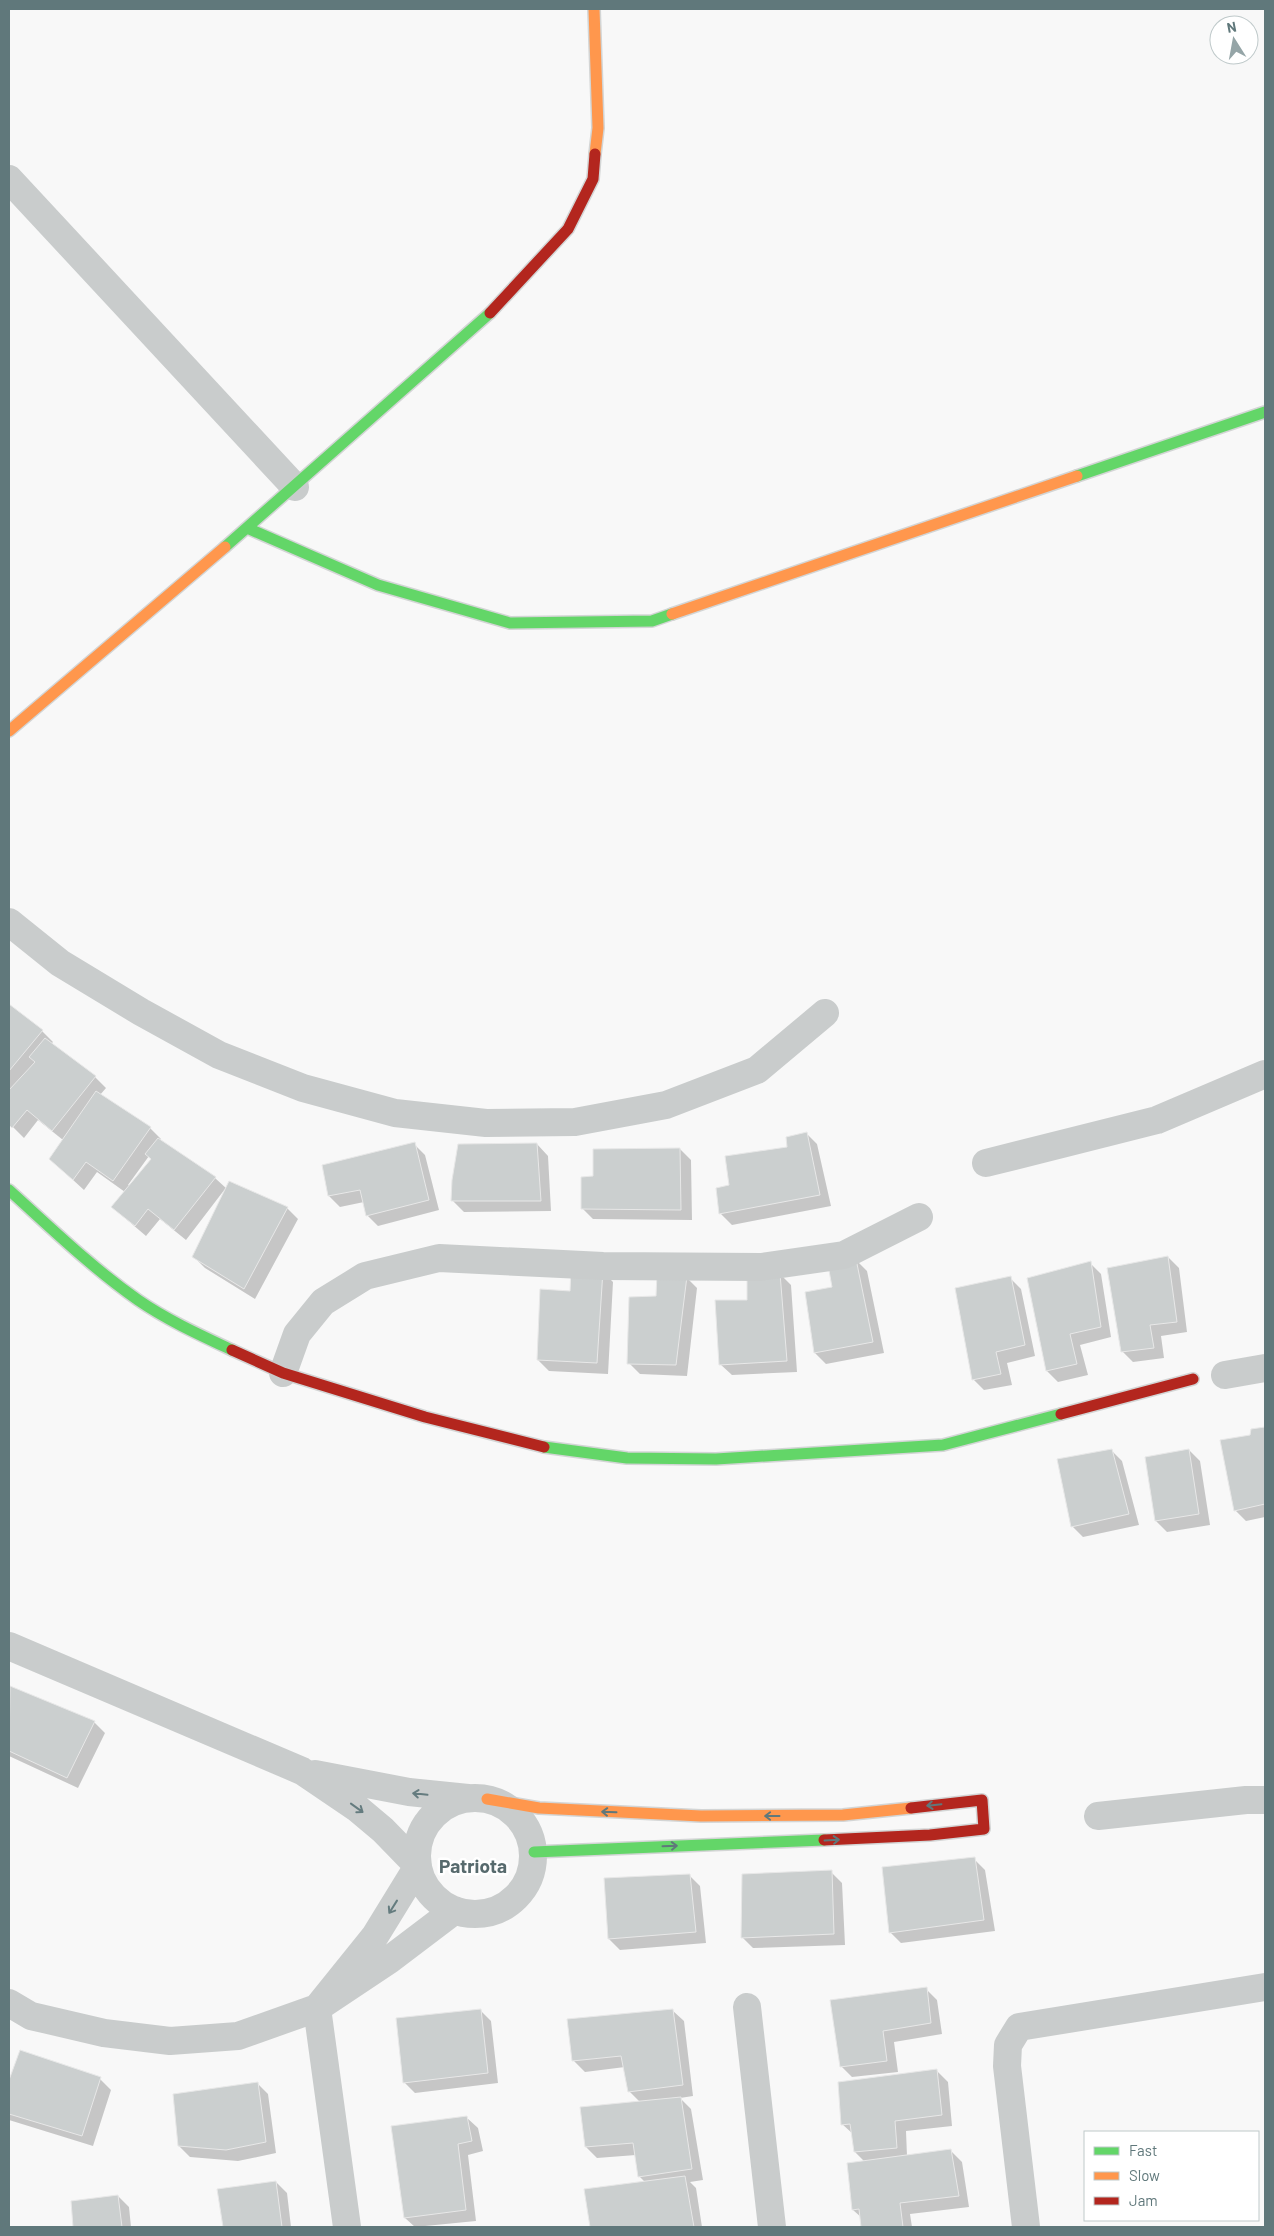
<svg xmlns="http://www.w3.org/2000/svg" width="1274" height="2236" font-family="Barlow,sans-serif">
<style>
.shadow{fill:#0003;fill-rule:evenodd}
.building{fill:#cbcfcf;stroke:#e8e8e8}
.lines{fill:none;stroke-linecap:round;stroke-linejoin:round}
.fast-casing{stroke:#d3d5d5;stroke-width:14}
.slow-casing{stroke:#d3d5d5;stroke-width:14}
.jam-casing{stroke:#d3d5d5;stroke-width:14}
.street{stroke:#c9cccc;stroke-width:28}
.fast{stroke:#63d668;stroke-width:11}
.slow{stroke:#ff974d;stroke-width:11}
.jam{stroke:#b3261e;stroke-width:11}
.oneway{stroke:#657c7f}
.oneway2{stroke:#60787b}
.labels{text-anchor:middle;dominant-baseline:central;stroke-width:5;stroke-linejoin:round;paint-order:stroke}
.district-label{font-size:19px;font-weight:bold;fill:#576a6d;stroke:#fff}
</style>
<rect width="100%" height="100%" fill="#f8f8f8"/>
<path class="shadow" d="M9,1005L42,1031L53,1042L51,1044L95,1077L106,1088L100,1095L150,1128L161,1139L159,1141L215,1178L227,1189L287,1208L298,1219L255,1299L205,1268L194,1257L225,1189L186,1240L160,1219L146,1236L112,1207L125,1192L97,1172L84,1190L50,1159L63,1140L38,1120L24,1138L9,1123ZM149,1156L152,1160L130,1186L128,1185Z
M806,1133L817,1144L831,1206L732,1225L721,1214Z
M414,1144L425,1155L439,1210L378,1226L367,1215L364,1202L340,1207L329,1196Z
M537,1144L548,1156L551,1211L464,1212L453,1201Z
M680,1149L691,1160L692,1220L593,1219L582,1208L594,1177Z
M1168,1257L1179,1268L1187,1332L1161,1336L1164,1358L1133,1362L1122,1351Z
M856,1260L867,1271L884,1353L826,1364L815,1353L833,1288Z
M1090,1263L1101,1274L1111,1337L1080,1345L1088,1375L1058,1382L1047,1371Z
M602,1271L613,1282L608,1374L549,1371L538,1360L571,1292Z
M780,1274L791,1285L797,1372L732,1375L720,1364L748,1301Z
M686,1277L697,1288L687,1376L640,1374L629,1363L657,1298Z
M1010,1278L1021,1289L1035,1356L1007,1363L1012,1385L984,1390L973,1379Z
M1265,1428V1517L1246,1521L1235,1510L1252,1430Z
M1111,1450L1122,1461L1139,1525L1083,1537L1072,1526Z
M1189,1450L1200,1461L1210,1525L1167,1532L1156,1521Z
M11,1687L94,1722L105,1733L78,1788L9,1756V1692Z
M974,1859L985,1870L995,1931L901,1943L890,1932Z
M831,1872L842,1883L845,1945L753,1948L742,1937Z
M689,1875L700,1886L706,1943L620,1950L609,1939Z
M926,1989L937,2000L942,2034L894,2042L898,2072L852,2077L841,2066Z
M480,2010L491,2021L498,2083L415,2093L404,2082Z
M672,2010L684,2021L693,2096L680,2098L691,2109L703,2180L690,2182L696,2188L702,2227H592L586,2190L645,2182L639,2176L636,2155L597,2158L586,2147L640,2102L629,2091L625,2067L585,2072L574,2061Z
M20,2051L100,2079L111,2090L93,2146L9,2120V2083Z
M937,2071L948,2082L952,2126L906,2131L907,2156L951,2151L962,2162L969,2207L910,2214L912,2227H862V2218L853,2210L865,2162L855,2152L853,2134L842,2124Z
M257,2083L268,2094L276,2153L238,2161L190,2157L179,2146Z
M466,2117L478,2128L483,2151L468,2155L476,2221L415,2227L405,2218Z
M276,2182L287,2193L291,2227H224L219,2190Z
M118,2196L129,2207L131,2227H74L72,2202Z"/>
<path class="building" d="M9,1004L43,1030L9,1071Z
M45,1038L96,1076L52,1131L27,1110L12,1128L9,1125V1090L35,1062L29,1057Z
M96,1091L151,1127L113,1181L86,1162L73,1180L49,1159Z
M807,1132L820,1195L719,1214L716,1188L729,1185L725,1156L787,1147L786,1137Z
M158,1138L216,1177L174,1230L148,1209L135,1226L111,1207L151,1159L145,1154Z
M415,1142L429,1200L366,1216L360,1190L328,1196L322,1165Z
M537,1143L541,1201H451L452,1180L458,1144Z
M680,1148L681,1210L581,1209V1177L593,1176V1149Z
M229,1181L288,1207L244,1289L192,1257Z
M1168,1256L1177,1322L1150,1325L1154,1348L1121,1352L1107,1268Z
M856,1259L873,1342L814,1353L805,1292L832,1287L828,1265Z
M1091,1261L1101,1327L1070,1334L1077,1364L1046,1371L1027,1278Z
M571,1268L603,1270L597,1363L537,1360L540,1289L570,1291Z
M657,1273L687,1276L676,1365L627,1364L629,1297L656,1296Z
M780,1273L787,1361L719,1365L715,1300H747V1275Z
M1011,1276L1025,1345L996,1352L1001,1374L972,1380L955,1288Z
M1265,1427V1504L1234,1511L1220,1440L1250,1435L1251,1429Z
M1112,1449L1129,1514L1071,1527L1057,1459Z
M1189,1449L1199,1514L1155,1521L1145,1457Z
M10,1686L95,1721L67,1778L9,1751Z
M975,1857L984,1920L889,1933L882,1867Z
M832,1870L834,1934L741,1938L742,1874Z
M690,1874L696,1932L608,1939L604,1878Z
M927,1987L931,2023L883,2031L887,2061L840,2067L830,2000Z
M481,2009L488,2073L403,2083L396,2018Z
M673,2009L683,2085L628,2092L621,2056L572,2061L567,2019Z
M20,2050L101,2077L82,2136L9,2114V2080Z
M937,2069L942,2115L895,2121L897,2148L854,2152L850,2124L841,2125L838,2082Z
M258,2082L266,2142L226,2150L178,2146L173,2094Z
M681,2097L692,2169L638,2177L633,2143L585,2147L580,2107Z
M467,2116L472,2141L458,2144L466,2210L404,2218L391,2126Z
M951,2149L959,2196L900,2203L903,2227H861L859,2209L852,2210L847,2163Z
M685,2176L694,2227H590L584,2189Z
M276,2181L282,2227H223L217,2189Z
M118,2195L122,2227H73L71,2201Z"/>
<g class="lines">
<defs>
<path id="fast" d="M1077,476L1265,412
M247,528L378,585L510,623L652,621L672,614
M225,547L490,313
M9,1190C51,1228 91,1267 138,1300C167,1320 200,1335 232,1350
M544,1447L627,1458L716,1459L943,1445L1061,1414
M534,1852L824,1840"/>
<path id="slow" d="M594,9L598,128L595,154
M672,614L1077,476
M9,731L225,547
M487,1799L539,1808L701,1816L843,1815L911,1808"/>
<path id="jam" d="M490,313L568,229L593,179L595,154
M232,1350L283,1373L425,1417L544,1447
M1061,1414L1193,1379
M824,1840L930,1835L984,1829L982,1800L911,1808"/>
</defs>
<use href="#fast" class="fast-casing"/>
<use href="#slow" class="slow-casing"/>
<use href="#jam" class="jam-casing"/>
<path class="street" d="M9,179L295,487
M9,922L60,963L141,1012L219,1055L303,1088L395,1113L486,1123L575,1122L666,1105L757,1070L825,1013
M986,1163L1157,1120L1265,1074
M283,1373L297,1334L323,1302L365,1276L439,1258L603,1266L761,1267L844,1255L919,1217
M1225,1375L1265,1368
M9,1646L302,1771L358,1809L383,1830L418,1866
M315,1774L409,1792L468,1798
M417 1856a58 58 0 1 1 116 0a58 58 0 1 1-116 0Z
M1098,1816L1246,1800H1265
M9,2003L31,2016L104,2033L170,2041L238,2036L317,2008L389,1960L455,1910
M747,2007L772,2227
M347,2227L317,2008L375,1936L418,1866
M1026,2227L1007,2066L1008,2045L1019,2027L1265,1987"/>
<use href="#fast" class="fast"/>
<use href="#slow" class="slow"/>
<use href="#jam" class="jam"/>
</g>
<defs><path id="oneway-shaft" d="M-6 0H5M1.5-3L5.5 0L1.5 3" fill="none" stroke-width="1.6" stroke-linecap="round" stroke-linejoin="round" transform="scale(1.25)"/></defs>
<g class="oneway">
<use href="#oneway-shaft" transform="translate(420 1794) rotate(-174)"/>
<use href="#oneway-shaft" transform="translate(357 1808) rotate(36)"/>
<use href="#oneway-shaft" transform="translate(393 1907) rotate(122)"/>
</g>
<g class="oneway2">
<use href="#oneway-shaft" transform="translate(934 1805) rotate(174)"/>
<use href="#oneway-shaft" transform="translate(609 1812) rotate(-178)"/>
<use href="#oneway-shaft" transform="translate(772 1816) rotate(180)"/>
<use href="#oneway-shaft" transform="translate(832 1840) rotate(-3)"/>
<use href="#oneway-shaft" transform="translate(670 1846) rotate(-2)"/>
</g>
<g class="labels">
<g class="district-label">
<text x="473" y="1865">Patriota</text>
</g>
</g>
<rect width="1274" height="2236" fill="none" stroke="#60787b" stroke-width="20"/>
<rect x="1084" y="2131" width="175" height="90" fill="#ffffff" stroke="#bfc9ca"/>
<rect x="1094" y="2147" width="25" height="8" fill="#63d668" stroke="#bfc9ca"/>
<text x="1129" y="2156" font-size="15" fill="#60787b">Fast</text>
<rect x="1094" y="2172" width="25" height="8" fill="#ff974d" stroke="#bfc9ca"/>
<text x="1129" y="2181" font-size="15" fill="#60787b">Slow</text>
<rect x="1094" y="2197" width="25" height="8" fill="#b3261e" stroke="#bfc9ca"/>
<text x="1129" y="2206" font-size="15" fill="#60787b">Jam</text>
<g transform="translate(1234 40) rotate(349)"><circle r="24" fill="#ffffff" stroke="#bfc9ca"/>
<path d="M0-4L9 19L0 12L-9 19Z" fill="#95a5a7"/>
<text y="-8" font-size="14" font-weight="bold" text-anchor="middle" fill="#60787b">N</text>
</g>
</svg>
